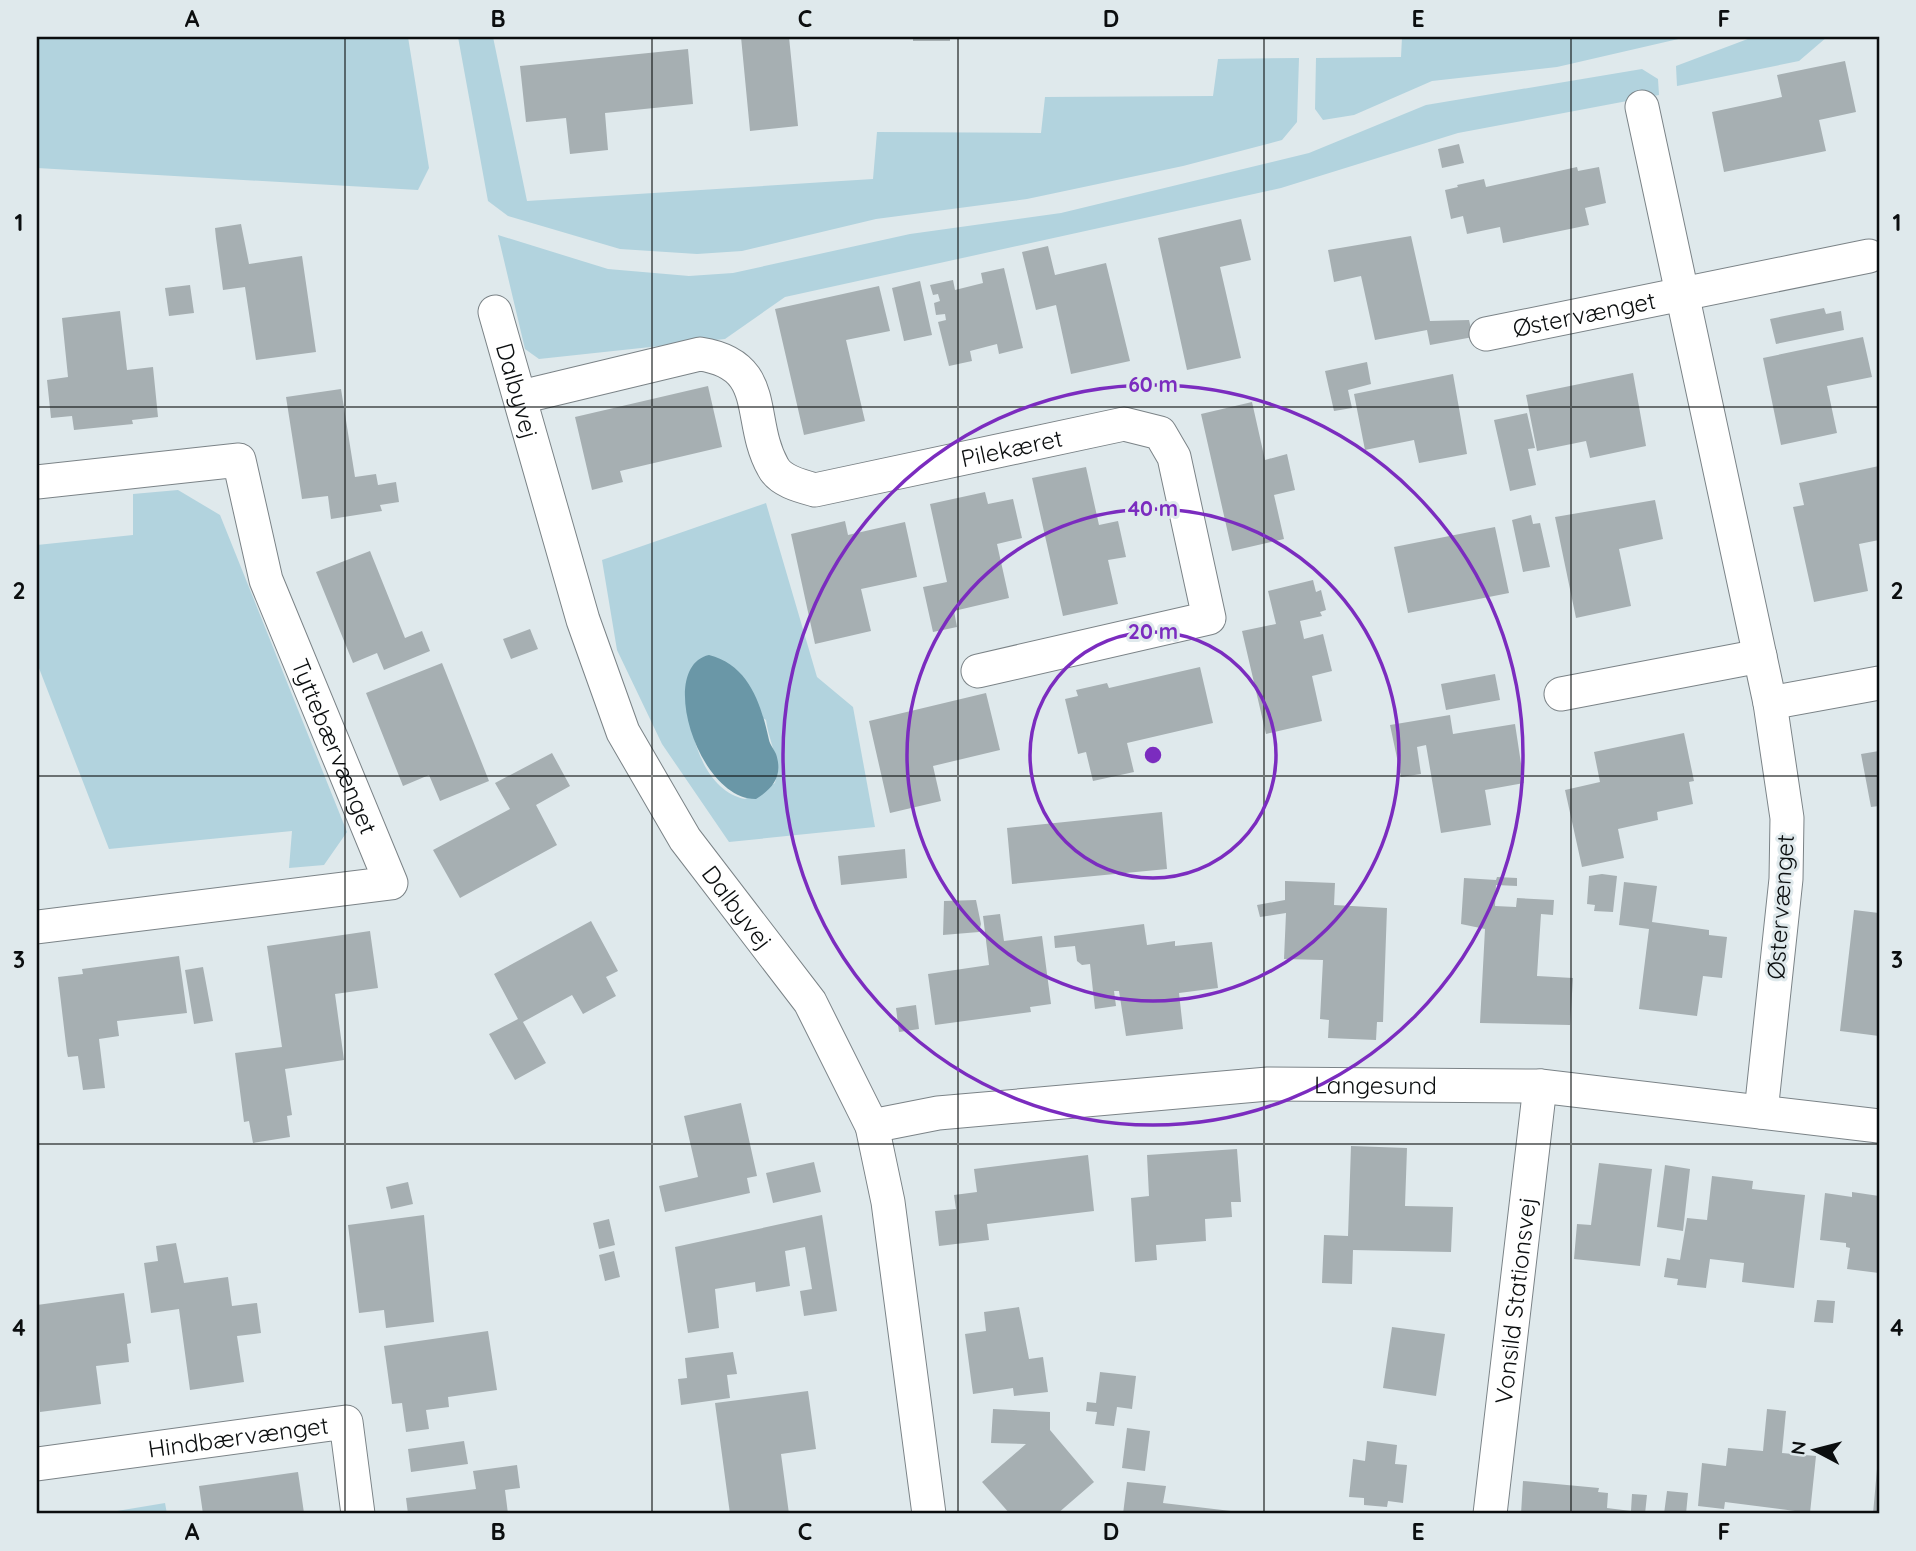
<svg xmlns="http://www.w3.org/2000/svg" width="1916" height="1551" font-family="Quicksand,sans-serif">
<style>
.green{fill:#b2d3de;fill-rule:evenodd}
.water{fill:#6a97a7}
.building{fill:#a6afb2}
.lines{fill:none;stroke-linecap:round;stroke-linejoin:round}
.minor-casing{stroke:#7b8387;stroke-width:35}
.minor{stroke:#fff;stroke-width:33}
.grid{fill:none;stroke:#0b0e0f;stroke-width:2;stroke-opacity:0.55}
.ring{fill:none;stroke:#7b2cbf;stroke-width:3.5}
.labels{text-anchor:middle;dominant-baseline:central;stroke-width:6;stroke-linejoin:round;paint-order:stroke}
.street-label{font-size:24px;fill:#0b0e0f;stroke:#dfe9ec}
.centre{fill:#7b2cbf;stroke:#dfe9ec;stroke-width:3.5}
.ring-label{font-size:21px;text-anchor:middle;font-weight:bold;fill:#7b2cbf;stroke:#dfe9ec;stroke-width:6;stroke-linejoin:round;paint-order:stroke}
.neatline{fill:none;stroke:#0b0e0f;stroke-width:2.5}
.grid-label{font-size:23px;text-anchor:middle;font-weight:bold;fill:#0b0e0f}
</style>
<rect width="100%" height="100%" fill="#dfe9ec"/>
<path class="green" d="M37,37H408L429,168L418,190L37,168Z
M458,37H493L527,201L873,179L877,132L1041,133L1045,97L1213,96L1218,59L1299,58L1297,122L1282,140L1183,166L1027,199L876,219L742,251L697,254L620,249L508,216L488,201Z
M1402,37H1687L1557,67L1432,81L1354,115L1323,120L1315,109L1316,58L1401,57Z
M1753,37H1827L1799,61L1677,86L1676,66Z
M1642,69L1658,79L1659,95L1458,133L1281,188L785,297L725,339L539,359L525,349L498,235L608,269L689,276L733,273L910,234L1061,213L1309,153L1426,105Z
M178,490L220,515L347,832L324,865L289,868L292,831L109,849L37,663V545L133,535V494Z
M766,503L817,677L853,707L875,827L729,842L662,744L617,650L602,560ZM690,671L766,720C769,743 781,760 775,783L745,799C696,789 683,711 690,671Z
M165,1503L167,1514H99Z"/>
<path class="water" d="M709,655C749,665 761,704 769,740C770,745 774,749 776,754C783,775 774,788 756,799C699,800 656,667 709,655Z"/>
<path class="building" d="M741,37H789L798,126L750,131Z
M913,37H950V41H913Z
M688,49L693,104L605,113L608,150L570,154L566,118L526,122L520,66Z
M1845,61L1856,112L1819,120L1826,151L1724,172L1712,112L1782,97L1777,75Z
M1459,144L1464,163L1442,168L1438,149Z
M1577,167L1578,171L1599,167L1606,203L1585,208L1589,225L1503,243L1500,227L1467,234L1463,216L1451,219L1445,190L1458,187L1457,185L1484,179L1486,187Z
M1241,219L1251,260L1220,267L1241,358L1187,370L1158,238Z
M241,224L249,264L302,256L316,352L256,360L245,287L223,290L216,238L215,228Z
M1411,236L1430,321L1469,320L1473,337L1430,345L1427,330L1375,340L1361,276L1334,282L1328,250Z
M1048,246L1055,275L1106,263L1130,361L1071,374L1056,305L1036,310L1022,252Z
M1004,268L1023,348L999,354L997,344L970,351L972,361L949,366L938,322L946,320L945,314L936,315L934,303L940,301L938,294L933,295L930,285L953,280L955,290L983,283L981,273Z
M920,281L932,335L904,341L892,288Z
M190,285L194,313L169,316L165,288Z
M879,286L890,331L846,340L865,421L804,435L775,309Z
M1824,308L1826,314L1841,311L1844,330L1776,344L1770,319Z
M120,311L127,370L153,367L158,417L132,420L133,424L74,430L72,416L51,418L47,380L68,377L62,318Z
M1863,337L1872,377L1827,386L1837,433L1781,445L1763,358Z
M1367,362L1371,384L1348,390L1352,408L1334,411L1325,371Z
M1633,373L1646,446L1590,458L1586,441L1537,451L1526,395Z
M1453,374L1467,454L1419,463L1414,440L1365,450L1354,394Z
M708,386L722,447L620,471L623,482L592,490L575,417Z
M341,389L355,477L376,474L378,485L396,482L399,502L380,505L382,511L331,519L328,496L302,499L286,397Z
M1252,402L1265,460L1287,454L1295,490L1274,495L1284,539L1232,551L1201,414Z
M1527,413L1535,448L1528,449L1536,485L1510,491L1494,420Z
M1879,466V540L1859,544L1868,591L1814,602L1793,507L1804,505L1799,483Z
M1086,467L1099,525L1118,521L1126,557L1108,560L1118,604L1063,616L1032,478Z
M985,492L988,504L1013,499L1022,538L997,544L1009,598L954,611L957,627L933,632L923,587L947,582L930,504Z
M1655,500L1663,539L1619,549L1631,606L1576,618L1555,517Z
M1531,515L1533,524L1540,523L1550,567L1523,572L1512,520Z
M845,521L848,535L905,522L917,577L861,589L871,631L815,644L791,534Z
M1495,527L1509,593L1408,613L1394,547Z
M370,551L405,638L422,631L430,651L384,670L377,653L353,663L316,572Z
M1313,580L1316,592L1321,590L1326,610L1320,612L1322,616L1300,621L1304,639L1323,634L1332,671L1312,676L1322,721L1266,734L1242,631L1276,624L1268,591Z
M530,629L538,649L511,659L503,639Z
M442,663L489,781L440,801L429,775L403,786L366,693Z
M1200,667L1213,723L1127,743L1134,772L1093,781L1086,752L1078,754L1065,699L1078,696L1076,690L1107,683L1109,688Z
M1495,674L1500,700L1446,710L1441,684Z
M986,693L1000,750L933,766L941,801L890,813L869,721Z
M1450,715L1453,734L1515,724L1524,783L1485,790L1491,825L1441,833L1426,745L1417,747L1421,774L1401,777L1390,725Z
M1684,733L1694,781L1689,782L1693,804L1657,812L1658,820L1618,829L1624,858L1582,867L1565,790L1600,782L1594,752Z
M1879,751V806L1871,807L1861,754Z
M552,753L570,786L536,805L557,845L460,898L433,850L510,809L495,783Z
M1162,812L1167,869L1012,884L1007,828Z
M905,849L907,878L841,885L838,856Z
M1602,874L1617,876L1613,912L1594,911L1595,905L1587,904L1589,876Z
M1497,877L1517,878V886L1496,885L1495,906L1516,907L1517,898L1554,900L1553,915L1541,914L1537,976L1573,978L1570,1025L1480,1023L1485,929L1461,924L1464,878L1496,880Z
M1285,881L1335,883L1334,905L1387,908L1383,1022H1377L1376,1040L1328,1038L1329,1020L1320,1019L1323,960L1284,959L1286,913L1260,917L1257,905L1285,900Z
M1624,882L1657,886L1652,922L1709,930V935L1727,937L1722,978L1703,976L1697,1016L1639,1009L1649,929L1619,925Z
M976,900L981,924L979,932L943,935L944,901Z
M1854,910L1879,913V1036L1840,1031Z
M1000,914L1004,941L1042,936L1051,1004L1030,1007L1031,1012L935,1025L928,974L989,965L983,916Z
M591,921L618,971L606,977L616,996L583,1014L572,995L523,1022L546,1063L515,1080L489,1034L518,1019L494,974Z
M1144,924L1147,945L1175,941V946L1212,942L1218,988L1179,993L1183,1029L1126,1036L1119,991H1114L1116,1006L1095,1009L1090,964L1082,965L1077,961L1075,946L1055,948L1054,936Z
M370,931L378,988L335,994L344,1060L285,1069L292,1115L287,1116L290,1137L253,1143L249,1121L244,1122L235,1053L282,1047L267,946Z
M179,956L187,1013L117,1021L119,1036L99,1039L105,1088L83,1090L78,1056L68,1057L67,1053L58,977L83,974L82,969Z
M203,967L213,1021L194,1024L185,970Z
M916,1005L919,1029L899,1032L896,1008Z
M741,1103L757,1176L747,1178L750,1193L665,1212L659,1186L698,1177L684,1116Z
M1351,1146L1407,1148L1405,1206L1453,1207L1451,1252L1353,1250L1352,1284L1322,1283L1324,1235L1348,1236Z
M1237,1149L1241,1202H1231L1232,1217L1205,1219L1206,1241L1156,1245L1157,1260L1135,1262L1131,1198L1149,1196L1147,1155Z
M1088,1155L1094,1211L987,1224L989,1240L939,1246L935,1211L956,1209L954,1195L977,1192L974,1169Z
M814,1162L821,1192L773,1203L766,1173Z
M1599,1163L1652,1169L1640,1266L1574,1259L1577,1224L1591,1225Z
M1665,1165L1690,1169L1683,1231L1657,1227Z
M1712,1176L1753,1181L1752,1189L1805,1195L1794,1288L1742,1282L1744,1263L1710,1259L1706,1288L1677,1285L1678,1279L1664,1277L1667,1258L1680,1260L1687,1218L1707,1220Z
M408,1182L413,1204L391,1209L386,1187Z
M1852,1192L1879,1196V1273L1847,1269L1850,1248L1846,1247V1243L1820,1240L1825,1193L1852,1197Z
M424,1215L434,1322L386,1328L384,1310L359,1313L348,1225Z
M822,1215L837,1311L804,1316L800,1291L812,1289L805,1247L785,1251L790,1286L756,1292L755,1282L715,1289L719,1328L688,1333L675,1247Z
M609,1219L615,1245L599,1249L593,1223Z
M176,1243L184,1283L228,1277L232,1306L257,1303L261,1333L237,1336L244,1382L190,1390L179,1309L151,1313L144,1263L158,1261L156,1246Z
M614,1251L620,1277L605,1281L599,1255Z
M124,1293L131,1343L127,1344L129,1362L96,1366L101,1404L40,1412L37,1305Z
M1817,1300L1835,1301L1833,1323L1814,1322Z
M1019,1307L1029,1359L1043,1357L1048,1392L1014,1396L1013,1388L973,1394L965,1334L986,1331L984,1312Z
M1392,1327L1445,1334L1436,1396L1383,1388Z
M488,1331L497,1390L448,1397L449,1407L426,1410L429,1429L406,1432L402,1403L392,1404L384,1346Z
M733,1352L737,1374L727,1375L730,1398L681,1405L678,1379L687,1378L685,1358Z
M1100,1372L1136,1376L1132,1409L1117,1407L1114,1426L1095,1424L1097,1412L1086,1411L1087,1402L1096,1403Z
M808,1391L816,1449L781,1454L789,1514H730L715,1403Z
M993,1409L1050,1412V1430L1094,1482L1057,1514H1010L982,1482L1026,1444L991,1443Z
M1767,1409L1786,1411L1782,1453L1816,1456L1810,1513L1725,1502L1724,1509L1698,1506L1702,1463L1726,1466L1728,1448L1763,1451Z
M1127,1428L1150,1431L1145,1471L1122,1468Z
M464,1441L468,1464L411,1472L408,1449Z
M1367,1441L1397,1445L1395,1464L1407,1465L1403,1503L1388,1501L1387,1507L1364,1505V1498L1349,1497L1353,1459L1365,1461Z
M517,1465L520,1488L505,1490L508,1514H408L406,1498L476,1489L473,1471Z
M1877,1469L1879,1514H1873Z
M298,1472L304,1513L302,1514H203L199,1486Z
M1523,1481L1599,1488L1598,1492L1608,1493L1607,1508L1631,1511L1632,1494L1647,1495L1645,1514H1521Z
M1127,1482L1166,1486L1163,1503L1231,1511V1514H1123Z
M1667,1491L1688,1493L1686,1514H1664Z"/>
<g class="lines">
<defs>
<g id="minor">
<path d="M1642,107L1770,703L1787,818L1786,879L1761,1112"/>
<path id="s1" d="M495,312L583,620L623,732L685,839L810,1002L872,1126L888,1202L929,1514"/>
<path id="s2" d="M1486,334L1869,256"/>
<path id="s3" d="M521,397L700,354C772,365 746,419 773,467C780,481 800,486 815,490L1124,424L1160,433L1174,457L1209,618L978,671"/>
<path id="s4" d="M37,482L239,460L266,580L391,883L37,927"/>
<path d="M1561,694L1760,656"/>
<path d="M1770,703L1879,683"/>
<path id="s5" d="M872,1126L938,1113L1268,1084L1540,1086L1879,1126"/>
<path id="s6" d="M37,1464L346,1422L358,1514"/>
<path id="s7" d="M1490,1514L1540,1086"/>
</g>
</defs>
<use href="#minor" class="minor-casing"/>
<use href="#minor" class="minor"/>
</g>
<path class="grid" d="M345,37V1514M652,37V1514M958,37V1514M1264,37V1514M1571,37V1514M37,407H1879M37,776H1879M37,1144H1879"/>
<g class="ring">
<circle cx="1153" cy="755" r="123"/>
<circle cx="1153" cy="755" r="246"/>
<circle cx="1153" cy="755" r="370"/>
</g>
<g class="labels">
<g class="street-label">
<text stroke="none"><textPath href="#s2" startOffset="100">Østervænget</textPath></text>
<text stroke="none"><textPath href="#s1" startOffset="82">Dalbyvej</textPath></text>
<text stroke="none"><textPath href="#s3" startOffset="581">Pilekæret</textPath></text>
<text stroke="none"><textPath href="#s4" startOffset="506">Tyttebærvænget</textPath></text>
<text transform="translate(1780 907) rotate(-86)">Østervænget</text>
<text stroke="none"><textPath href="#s1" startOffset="649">Dalbyvej</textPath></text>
<text stroke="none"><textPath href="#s5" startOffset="506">Langesund</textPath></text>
<text stroke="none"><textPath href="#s7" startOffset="215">Vonsild Stationsvej</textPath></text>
<text stroke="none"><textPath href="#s6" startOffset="203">Hindbærvænget</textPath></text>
</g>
</g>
<circle cx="1153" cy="755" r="10" class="centre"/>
<g class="ring-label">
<text x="1153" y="392">60 m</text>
<text x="1153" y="516">40 m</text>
<text x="1153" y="639">20 m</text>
</g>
<rect width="1916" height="1551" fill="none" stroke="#dfe9ec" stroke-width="77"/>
<g transform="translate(1815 1450) rotate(277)" stroke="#dfe9ec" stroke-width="5" paint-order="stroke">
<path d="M0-5L12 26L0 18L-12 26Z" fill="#0b0e0f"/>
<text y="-10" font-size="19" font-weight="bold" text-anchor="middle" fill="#0b0e0f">N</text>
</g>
<rect x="38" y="38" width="1840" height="1474" class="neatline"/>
<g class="grid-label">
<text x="192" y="27">A</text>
<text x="498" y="27">B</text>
<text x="805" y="27">C</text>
<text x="1111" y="27">D</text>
<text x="1418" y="27">E</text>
<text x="1724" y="27">F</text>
<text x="19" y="231">1</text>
<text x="1897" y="231">1</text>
<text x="19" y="599">2</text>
<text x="1897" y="599">2</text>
<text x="19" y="968">3</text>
<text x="1897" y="968">3</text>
<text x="19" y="1336">4</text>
<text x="1897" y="1336">4</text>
<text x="192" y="1540">A</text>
<text x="498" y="1540">B</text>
<text x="805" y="1540">C</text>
<text x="1111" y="1540">D</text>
<text x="1418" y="1540">E</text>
<text x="1724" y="1540">F</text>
</g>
</svg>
